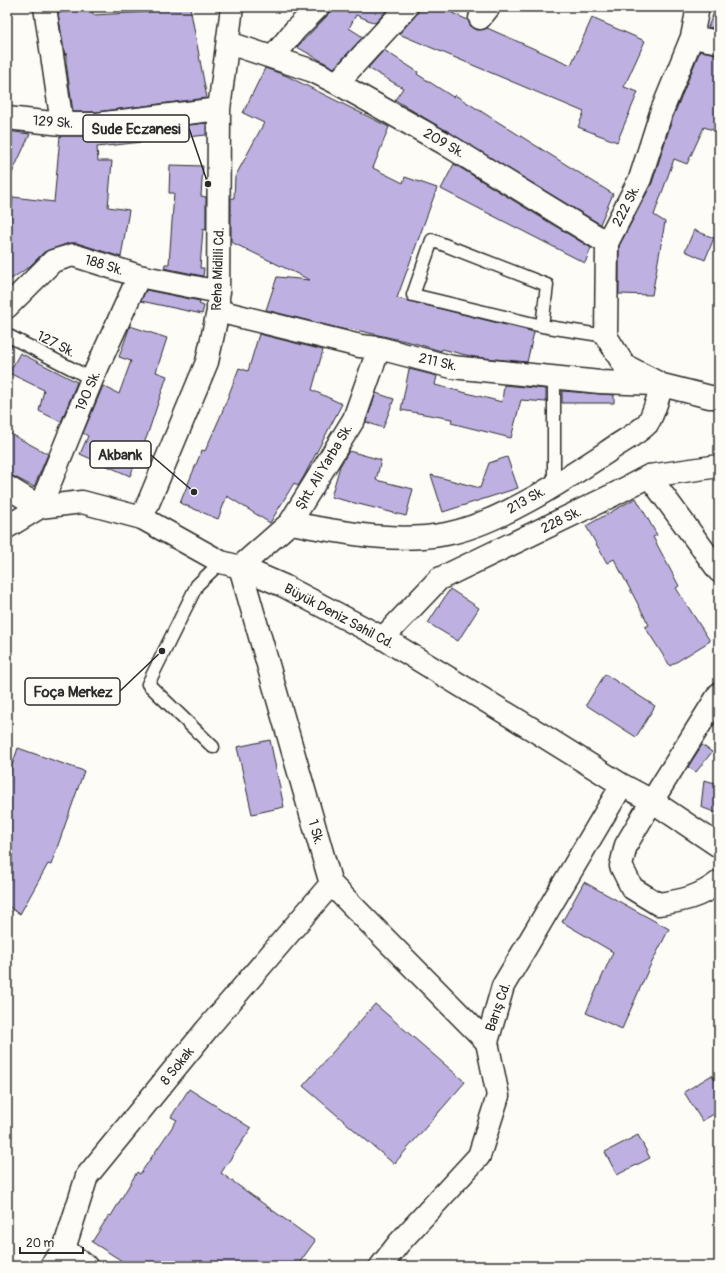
<svg xmlns="http://www.w3.org/2000/svg" width="726" height="1273" font-family="Pangolin,sans-serif">
<style>
.building{fill:#beb1e2;stroke:#2b2b2b}
.lines{fill:none;stroke-linecap:round;stroke-linejoin:round}
.lane-casing{stroke:#2b2b2b;stroke-width:15}
.street-casing{stroke:#2b2b2b;stroke-width:25}
.secondary-casing{stroke:#2b2b2b;stroke-width:25}
.lane{stroke:#fdfcf7;stroke-width:12}
.street{stroke:#fdfcf7;stroke-width:22}
.secondary{stroke:#fdfcf7;stroke-width:22}
.labels{text-anchor:middle;dominant-baseline:central;stroke-width:4;stroke-linejoin:round;paint-order:stroke}
.street-label{font-size:14px;fill:#2b2b2b;stroke:#fdfcf7}
.leader{fill:none;stroke:#2b2b2b;stroke-width:1.5}
.callout-dot{fill:#2b2b2b;stroke:#fdfcf7;stroke-width:1.5}
.callout{fill:#fdfcf7;stroke:#2b2b2b;stroke-width:1.5}
.callout-label{font-size:15px;text-anchor:middle;font-weight:bold;fill:#2b2b2b}
</style>
<rect width="100%" height="100%" fill="#fdfcf7"/>
<filter id="ink" filterUnits="userSpaceOnUse"><feTurbulence type="fractalNoise" baseFrequency=".025" numOctaves="2"/><feDisplacementMap in="SourceGraphic" scale="8" xChannelSelector="R" yChannelSelector="G"/><feConvolveMatrix kernelMatrix="1 2 1 2 8 2 1 2 1" color-interpolation-filters="sRGB"/></filter>
<g filter="url(#ink)">
<path class="building" d="M92,7L93,15L149,12L148,7H190L207,98L96,112H73L66,62V53L65,56L58,13Z
M330,7H390L375,23L356,15L349,28L363,37L334,68L297,47L327,16Z
M419,7H457L452,13L468,20L472,28L478,30L487,28L571,65L592,18L645,41L624,87L638,92L617,142L578,127L584,112L399,34L416,15Z
M716,7H719V29L708,27Z
M384,50L418,72L417,74L453,97L455,95L613,194L600,224L395,100L403,88L368,68Z
M700,51L719,54V132L704,127L687,164L674,159L654,215L665,222L652,295L619,294V246L652,183L673,117Z
M265,68L287,76L389,127L373,168L403,183L405,177L437,188L397,298L534,332L527,362L474,357L442,349L441,351L414,343L347,328L346,330L266,310L277,277L310,280L231,242V198H234L235,177L264,123L243,113Z
M206,123V135L97,147L98,161H112L108,207L129,210L121,257L77,243H69L44,252L29,267L7,282V242L13,197L54,202L60,136H99Z
M7,131L30,134L7,184Z
M454,164L591,248L585,263L441,189Z
M170,165L203,166L201,196L206,197V230L203,229L200,268H204L203,276L164,268L165,264H169L174,193H169Z
M694,230L714,238L705,260L685,251Z
M146,290L200,301L199,304L204,306L202,314L141,301Z
M130,326L167,338L156,372L167,376L147,436L130,476L80,454L88,436L83,433L103,386L119,394L131,361L119,357Z
M259,334L323,350L312,390L342,404L303,478L298,486L294,483L270,523L227,496L218,519L180,503L202,450L205,451L221,415L239,368L248,371Z
M20,353L77,382L61,422L39,411L44,390L9,373Z
M409,369L437,376L435,385L502,402L504,385L546,389V402L521,400L511,438L451,423L452,419L401,410Z
M562,391L614,395V403H562Z
M376,393L394,399L383,428L366,422Z
M7,432L48,454L34,487L7,473Z
M349,451L381,460L376,480L413,489L406,516L331,497L340,466Z
M507,457L518,488L443,512L431,475L480,488L489,463Z
M636,498L657,535L653,537L679,586L676,588L710,641L670,666L645,627L649,625L614,559L607,563L586,526Z
M450,589L479,608L458,641L428,623Z
M605,674L655,706L636,737L586,705Z
M270,740L284,807L252,814L237,747Z
M702,745L712,752L696,772L688,767Z
M18,748L84,771L51,865L48,864L20,914L7,906V780Z
M704,780L719,784V814L701,807Z
M584,882L669,929L649,968L622,1029L586,1013L613,952L562,922Z
M375,1004L465,1082L394,1164L303,1086Z
M712,1075L719,1087V1111L702,1121L684,1092Z
M189,1089L251,1128L221,1173L315,1241L297,1266H130L92,1242L109,1215L111,1216L137,1172L140,1174L177,1120L171,1117Z
M638,1135L650,1158L617,1175L605,1152Z"/>
<g class="lines">
<defs>
<path id="lane" d="M542,326L547,285L432,240L413,295L542,326L606,336
M7,335L92,379
M554,485V377
M213,747L148,684L197,585L221,562"/>
<path id="street" d="M45,7L62,124
M698,7L692,37L661,113L640,179L607,243L606,336L624,365L662,385L710,397H719
M480,18L489,7
M692,37L719,42
M229,43L313,71L337,83L444,143L607,243
M273,57L295,30L318,7
M337,83L407,7
M7,118L62,124H97L219,109
M7,307L53,261L73,255L139,276L219,292
M218,311L360,346L379,348L452,367L600,382L655,384
M379,348L354,419L290,523L240,567L331,884L487,1042
M649,476L719,466
M7,487L40,507L92,379L139,276
M142,518L207,362L218,311L219,109L232,7
M290,523C342,532 394,544 446,534C498,524 563,481 607,452C619,443 636,435 647,424C653,417 659,394 662,385
M383,638L439,579L613,495L649,476L719,571
M652,801L626,845L621,866L632,888L658,904C682,901 700,897 719,882
M64,1249L86,1266
M51,1266L64,1249L87,1176L207,1029L331,884"/>
<path id="secondary" d="M7,527L40,507L82,502L142,518L221,562L240,567L284,586L383,638L537,732L622,785L652,801L719,846
M652,801L719,694
M381,1266L399,1243L479,1156L498,1096L487,1042L503,986L622,785"/>
</defs>
<use href="#lane" class="lane-casing"/>
<use href="#street" class="street-casing"/>
<use href="#secondary" class="secondary-casing"/>
<use href="#lane" class="lane"/>
<use href="#street" class="street"/>
<use href="#secondary" class="secondary"/>
</g>
</g>
<g class="labels">
<g class="street-label">
<text transform="translate(53 122) rotate(4)">129 Sk.</text>
<text transform="translate(444 143) rotate(30)">209 Sk.</text>
<text transform="translate(626 206) rotate(-63)">222 Sk.</text>
<text transform="translate(104 265) rotate(17)">188 Sk.</text>
<text transform="translate(218 269) rotate(-88)">Reha Midilli Cd.</text>
<text transform="translate(56 344) rotate(27)">127 Sk.</text>
<text transform="translate(438 362) rotate(13)">211 Sk.</text>
<text transform="translate(88 391) rotate(-67)">190 Sk.</text>
<text transform="translate(324 467) rotate(-59)">Şht. Ali Yarba Sk.</text>
<text transform="translate(526 500) rotate(-29)">213 Sk.</text>
<text transform="translate(561 520) rotate(-26)">228 Sk.</text>
<text transform="translate(339 616) rotate(28)">Büyük Deniz Sahil Cd.</text>
<text transform="translate(316 832) rotate(74)">1 Sk.</text>
<text transform="translate(498 1007) rotate(-71)">Barış Cd.</text>
<text transform="translate(177 1066) rotate(-51)">8 Sokak</text>
</g>
</g>
<path class="leader" d="M208 184L189 128M194 492L151 455M162 651L120 691"/>
<g class="callout-dot">
<circle cx="208" cy="184" r="4"/>
<circle cx="194" cy="492" r="4"/>
<circle cx="162" cy="651" r="4"/>
</g>
<g class="callout">
<rect x="83" y="115" width="106" height="27" rx="4"/>
<rect x="90" y="441" width="61" height="27" rx="4"/>
<rect x="25" y="678" width="95" height="27" rx="4"/>
</g>
<g class="callout-label">
<text x="136" y="134">Sude Eczanesi</text>
<text x="120" y="460">Akbank</text>
<text x="73" y="697">Foça Merkez</text>
</g>
<rect width="726" height="1273" fill="none" stroke="#fdfcf7" stroke-width="24"/>
<rect x="12" y="12" width="702" height="1249" fill="none" stroke="#2b2b2b" stroke-width="1.5" filter="url(#ink)"/>
<path d="M20 1247v6h63v-6" fill="none" stroke="#2b2b2b" stroke-width="2"/>
<text x="26" y="1247" font-size="12" fill="#2b2b2b" stroke="#fdfcf7" stroke-width="3" paint-order="stroke">20 m</text>
</svg>
